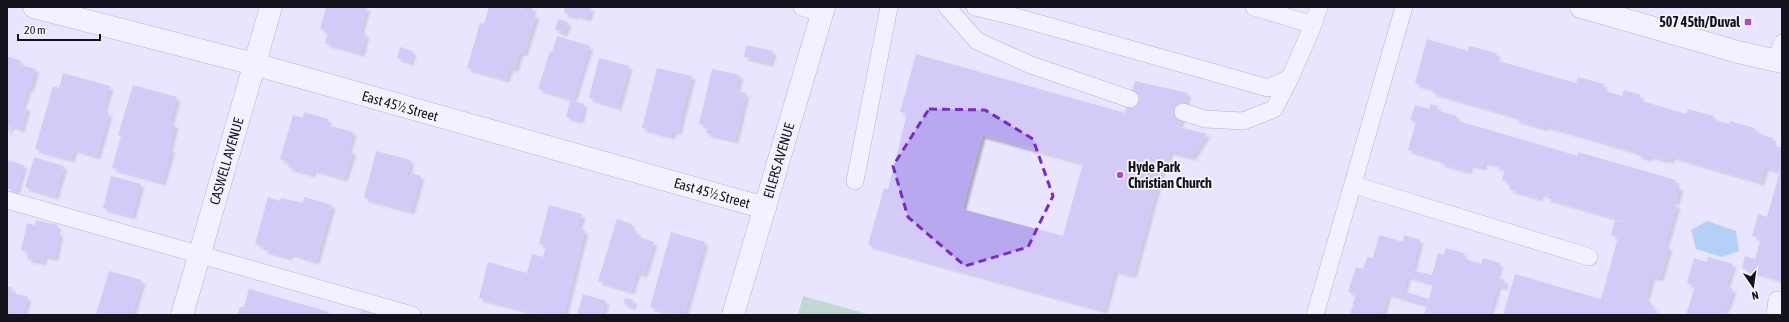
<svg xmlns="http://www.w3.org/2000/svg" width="1789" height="322" font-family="'Asap Condensed',sans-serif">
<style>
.pitch{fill:#91c7a1}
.water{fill:#74b7eb}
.building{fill:#b8a8f0;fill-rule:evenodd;filter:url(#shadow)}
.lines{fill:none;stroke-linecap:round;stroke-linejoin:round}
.lane-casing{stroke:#797390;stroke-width:18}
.street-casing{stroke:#797390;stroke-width:23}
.secondary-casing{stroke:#797390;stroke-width:23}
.lane{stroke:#fff;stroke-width:17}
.street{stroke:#fff;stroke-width:22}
.secondary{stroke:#fff;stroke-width:22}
.marked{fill:none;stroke:#7b2cbf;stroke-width:3;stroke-dasharray:8 5;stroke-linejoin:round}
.poi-dot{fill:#a84fba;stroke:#f6f5fc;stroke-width:1.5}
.labels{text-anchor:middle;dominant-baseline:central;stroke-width:3.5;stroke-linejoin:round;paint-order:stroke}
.poi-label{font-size:14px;font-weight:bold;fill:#14121d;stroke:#f6f5fc;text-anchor:end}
.street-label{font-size:14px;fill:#14121d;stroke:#f6f5fc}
</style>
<defs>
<filter id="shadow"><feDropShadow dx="3.5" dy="3.5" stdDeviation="1" flood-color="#0004"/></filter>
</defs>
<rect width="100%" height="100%" fill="#eae5ff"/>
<path class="pitch" d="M803,296L871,315H798Z"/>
<path class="water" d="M1707,221L1736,231L1739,251L1722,257L1696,249L1691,230Z"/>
<path class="building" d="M326,7H367L360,32L366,34L361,53L325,43L328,31L320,29Z
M489,7H516L522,9L523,7H533L531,14L536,15L524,53L520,52L515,69L510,67L506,79L467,68L480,23L484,24Z
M565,7H591L588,18L574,14V16L564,13Z
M558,19L568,22L564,33L555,30Z
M557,36L590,46L573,99L538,89L550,51L552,52Z
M1427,39L1468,51L1469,46L1497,53L1495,60L1576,83L1578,77L1604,84L1602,90L1622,96L1624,90L1641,95L1639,100L1686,114L1688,109L1714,116L1713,119L1729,124L1730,121L1755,128L1754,132L1773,138L1771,145L1782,148V280L1742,268L1745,256L1755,259L1761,238L1752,236L1758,214L1767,217L1780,171L1765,167L1761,182L1672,156L1671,160L1665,158L1664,160L1650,155L1649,158L1638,155V152L1545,125V128L1515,119V116L1432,92L1433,89L1415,83Z
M746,45L773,51L770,63L744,57Z
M400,47L413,51L410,62L397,58Z
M916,54L1125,113L1135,81L1188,93L1179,127L1207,134L1192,157L1170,151L1168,158H1165L1133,275L1115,270L1104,310L868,245L884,188L888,189L907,114L900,112ZM982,135L1083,163L1063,236L962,209Z
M7,56L21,61L20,65L36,69L30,89L28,88L22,106L27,108L21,129L10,125L8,133H7Z
M599,58L629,66L618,107L589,98Z
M657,68L692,76L678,131L673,130L671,136L642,128Z
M712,69L740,75L736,91L746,93L735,140L706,133L708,126L699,124Z
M63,73L110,86L103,111L109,113L97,156L74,149L71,159L35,149L53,86L59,88Z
M133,85L177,97L170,123L175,125L169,149H172L162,182L112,168L121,136L118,135Z
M570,100L584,104L580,120L566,117Z
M1431,104L1438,106L1437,110L1457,116L1455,120L1578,156V152L1676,180L1674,185L1680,187L1676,202L1671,200L1670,203L1677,205L1665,245L1669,247L1660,278L1652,276L1645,300L1651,302L1650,308L1657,310L1655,315H1503L1515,274L1601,299L1618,237L1611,235L1615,220L1622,222L1623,218L1617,217L1616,218L1547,198L1548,194L1541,192L1539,198L1509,189L1511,183L1502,180L1505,169L1495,166L1496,164L1484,161L1483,167L1470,164L1468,171L1441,163V160L1408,150L1416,122L1410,120L1415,105L1429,109Z
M304,112L328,119L327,125L353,132L348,150L353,152L344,178L313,169L312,174L288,167L290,162L280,159L293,115L303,118Z
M376,151L411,160L406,179L409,180L411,173L421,176L411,211L364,198Z
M34,157L64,166L55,196L25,187Z
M7,160L24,165L16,191L7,188Z
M111,176L141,184L132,216L103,208Z
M268,197L280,201L281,198L303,203L304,197L332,205L316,261L290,253L289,257L264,250L265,246L255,244Z
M549,205L582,214L578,228L585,230L564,315H545L479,298L488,262L527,273L532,254L543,257L546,246L539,244Z
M617,219L632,224L630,229L637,231L636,236L654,242L644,274L637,272L631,291L598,281Z
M36,220L58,225L56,232L60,233L55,257L44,255L43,262L27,259L29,251L21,250L27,223L35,225Z
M671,232L705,242L684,315H678L650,307Z
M1379,235L1403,242L1404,235L1420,240L1412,270L1432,275L1438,253L1444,255L1446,248L1464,253L1462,258L1481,264L1483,258L1500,263L1496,277L1505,280L1504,287L1498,285L1489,315H1424L1427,305L1388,293L1382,315H1350L1356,294L1348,292L1356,267L1363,269L1367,257L1373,258ZM1408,276L1433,283L1429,299L1403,291Z
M1708,257L1733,264L1726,287L1733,289L1727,307H1725L1724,311H1727L1726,315H1686L1695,286L1687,283L1694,258L1707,262Z
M109,271L142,280L132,315L96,314Z
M7,286L12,288L10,292L28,297L23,315H7Z
M249,289L329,312L328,315H237L240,307H244Z
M583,294L606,301L602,315H577Z
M625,298L634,300L632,307L623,303Z
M362,308L369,310L368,315H360Z"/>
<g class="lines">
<defs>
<path id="lane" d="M802,7L822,13
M947,7L977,41L1031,65L1130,99
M975,7L1016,17L1268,88L1290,78L1313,25L1319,7
M1254,7L1313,25
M1776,61L1782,43
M1183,112L1205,119L1243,121L1274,109L1290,78
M855,181L889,7
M1354,185L1589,257
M7,200L412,315
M1315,315L1404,7
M1775,315L1777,300L1782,301"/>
<g id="street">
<path d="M34,7L254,64L765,208"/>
<path id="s1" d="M182,315L271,7"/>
<path id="s2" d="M733,315L824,7"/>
</g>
<path id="secondary" d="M1581,7L1738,52L1782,62"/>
</defs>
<use href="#lane" class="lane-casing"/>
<use href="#street" class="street-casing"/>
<use href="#secondary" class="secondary-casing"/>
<use href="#lane" class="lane"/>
<use href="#street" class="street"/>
<use href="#secondary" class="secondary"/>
</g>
<path d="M0 0H1789V322H0ZM929,109L985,110L1033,139L1053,196L1028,247L965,266L908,217L893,166Z" fill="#eae5ff" fill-opacity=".55" fill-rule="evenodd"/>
<path class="marked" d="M929,109L985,110L1033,139L1053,196L1028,247L965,266L908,217L893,166Z"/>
<g class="poi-dot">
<rect x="1744" y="18" width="8" height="8" rx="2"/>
<circle cx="1120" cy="175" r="4"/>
</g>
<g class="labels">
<g class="poi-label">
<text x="1740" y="22">507 45th/Duval</text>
<text x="1128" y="167" text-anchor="start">Hyde Park<tspan x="1128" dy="16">Christian Church</tspan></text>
</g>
<g class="street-label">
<text transform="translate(400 106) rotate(16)">East 45½ Street</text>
<text stroke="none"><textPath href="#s1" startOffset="160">CASWELL AVENUE</textPath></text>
<text stroke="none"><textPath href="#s2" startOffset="161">EILERS AVENUE</textPath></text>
<text transform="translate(712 193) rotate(16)">East 45½ Street</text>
</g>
</g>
<rect width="1789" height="322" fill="none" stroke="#14121d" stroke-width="16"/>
<g transform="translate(1753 286) rotate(167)" stroke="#f6f5fc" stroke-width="3" paint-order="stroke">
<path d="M0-3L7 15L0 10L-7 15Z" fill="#14121d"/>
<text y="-6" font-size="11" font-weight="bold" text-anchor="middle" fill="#14121d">N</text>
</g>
<path d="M18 34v6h82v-6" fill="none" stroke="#14121d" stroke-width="2"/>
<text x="24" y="34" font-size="12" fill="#14121d" stroke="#f6f5fc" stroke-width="3" paint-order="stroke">20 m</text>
</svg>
